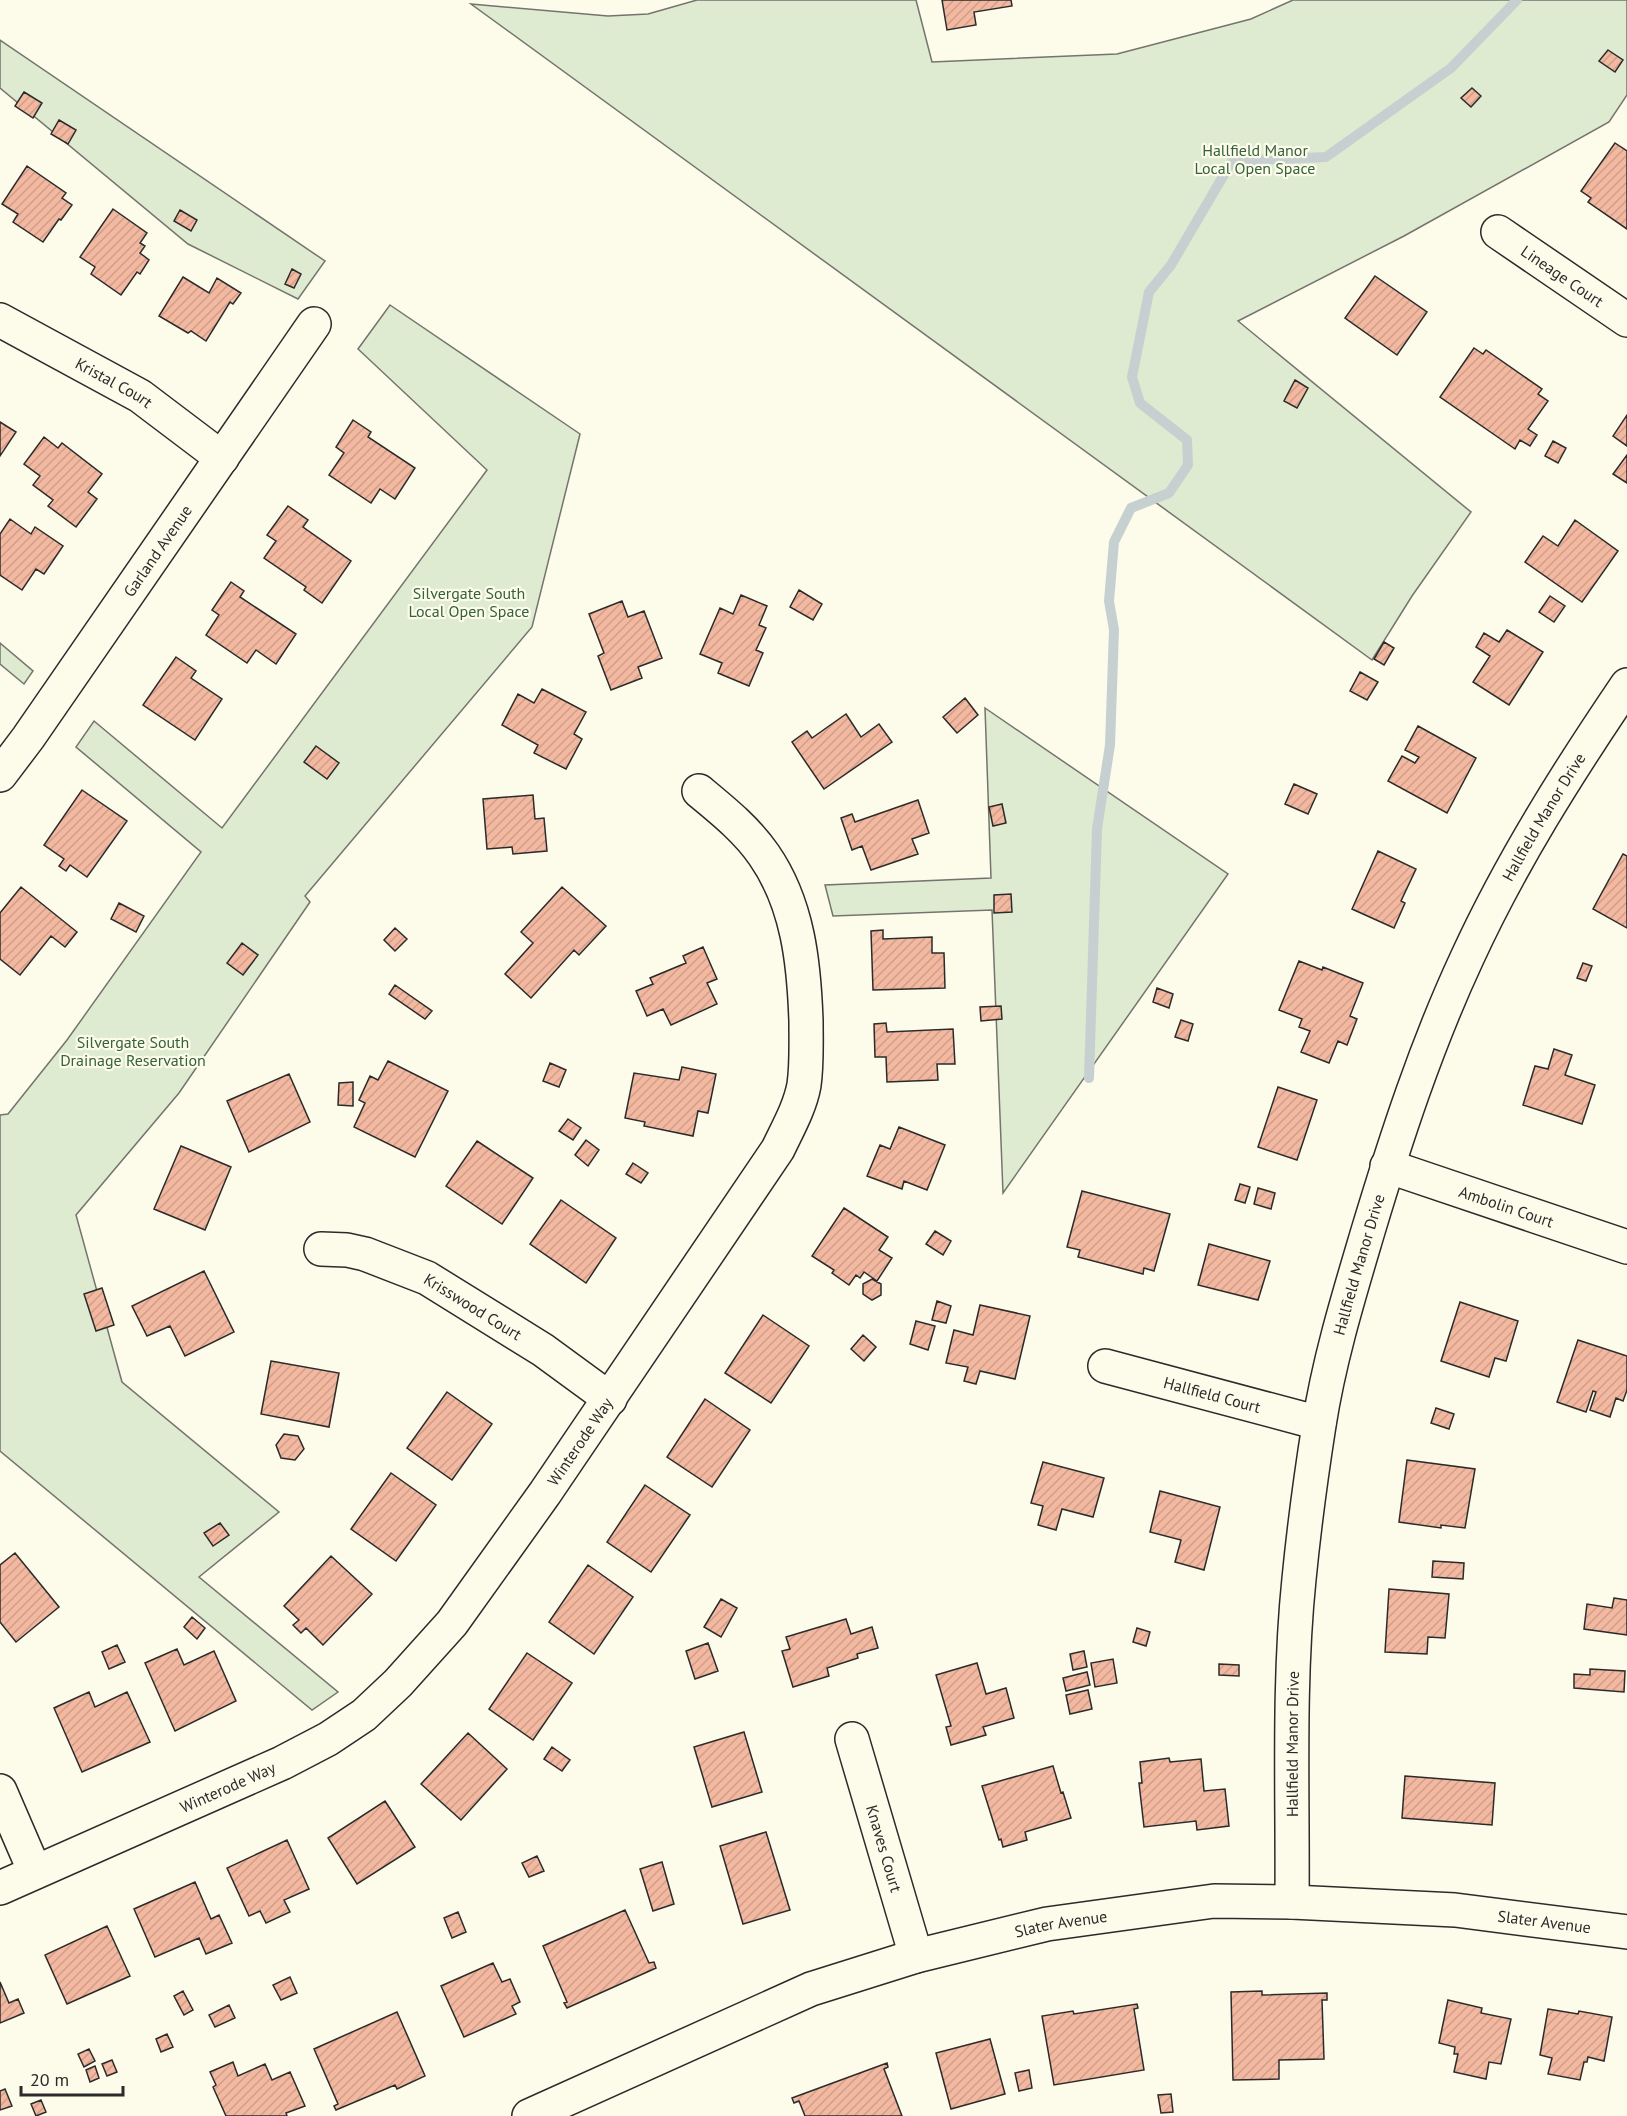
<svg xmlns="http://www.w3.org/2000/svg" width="1627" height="2116" font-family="'PT Sans',sans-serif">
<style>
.park{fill:#deebd1;stroke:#74746e;stroke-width:1.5}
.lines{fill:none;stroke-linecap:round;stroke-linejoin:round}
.stream{stroke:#c7d0d0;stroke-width:10}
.building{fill:url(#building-hatch);stroke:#2b2b2b;stroke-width:1.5}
.minor-casing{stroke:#2b2b2b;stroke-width:36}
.minor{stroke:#fdfbea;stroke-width:33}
.labels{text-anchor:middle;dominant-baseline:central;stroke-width:4.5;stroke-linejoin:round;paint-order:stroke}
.park-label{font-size:16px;fill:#34623c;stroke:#fdfbea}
.street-label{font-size:16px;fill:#2b2b2b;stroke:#fdfbea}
</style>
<defs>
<pattern id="building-hatch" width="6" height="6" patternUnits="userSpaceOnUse" patternTransform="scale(1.5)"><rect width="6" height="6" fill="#f2b8a0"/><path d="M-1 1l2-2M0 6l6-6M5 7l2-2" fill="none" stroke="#d09e8a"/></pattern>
</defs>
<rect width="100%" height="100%" fill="#fdfbea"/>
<path class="park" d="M697,0H916L932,62L1117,54L1251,19L1293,0H1627V95L1609,122L1404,236L1238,321L1471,512L1412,596L1372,660L471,4L608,16L648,14Z
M0,40L325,261L298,299L188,244L0,88Z
M390,305L580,434L532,627L305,896L310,902L179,1093L76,1215L122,1382L279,1512L199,1577L338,1692L312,1710L0,1451V1115L8,1114L67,1040L201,852L76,747L94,721L222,828L487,470L358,349Z
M0,643L33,671L24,684L0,664Z
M985,708L1228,874L1003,1193L992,910L833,916L825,885L991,878Z"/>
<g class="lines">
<path class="stream" d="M1089,1078L1097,829L1110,745L1114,630L1109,601L1114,542L1131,508L1169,493L1188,465L1187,440L1140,403L1132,377L1149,292L1171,265L1232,161L1326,157L1451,68L1517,0"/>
</g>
<path class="building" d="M942,0H1011L1012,6L974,12L976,25L947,30Z
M1608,50L1623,60L1615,72L1599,61Z
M1472,88L1481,96L1471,107L1461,98Z
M24,92L42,103L33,118L15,106Z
M59,120L76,130L68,144L51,134Z
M1615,143L1627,151V229L1588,202L1591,198L1581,191Z
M27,166L66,193L62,198L72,205L61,220L59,219L43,242L13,222L18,214L2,204Z
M113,209L147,233L140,243L145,246L140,253L149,260L140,274L137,272L121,295L91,274L95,267L80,257Z
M180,210L197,220L191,231L174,221Z
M292,269L301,274L294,288L285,284Z
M1375,276L1427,312L1397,355L1345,318Z
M183,277L209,293L217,278L241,293L233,304L230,302L206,341L191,331L188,333L159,316Z
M1474,348L1483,354L1486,350L1542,389L1538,394L1548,401L1528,429L1537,435L1530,446L1520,440L1515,449L1440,397Z
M1295,380L1308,388L1297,408L1284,401Z
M1627,415V446L1613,436Z
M353,420L371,432L368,437L415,468L395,499L380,489L371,503L329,475L344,453L336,447Z
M0,422L16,432L0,456Z
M44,437L58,448L62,443L102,474L88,492L97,499L76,527L48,506L53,500L33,485L40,476L24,464Z
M1553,441L1566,448L1558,463L1545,456Z
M1627,455V483L1613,474Z
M288,506L308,520L303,527L351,561L322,603L304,590L306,587L264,558L276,541L267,535Z
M10,519L31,534L35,527L63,546L44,574L36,569L22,590L0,575V534Z
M1575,520L1618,551L1582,602L1525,562L1543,536L1558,546Z
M231,582L244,591L240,597L296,634L276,664L256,650L247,663L206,635L219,615L212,610Z
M799,590L822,604L813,620L790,607Z
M741,595L767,606L759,625L766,628L756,650L763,653L749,686L718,673L722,663L700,654L720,608L733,614Z
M1550,596L1565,606L1554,622L1539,612Z
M622,601L628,617L644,611L662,658L638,667L642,678L611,690L598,656L604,653L589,614Z
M1507,630L1543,652L1509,705L1473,682L1490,656L1476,647L1484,633L1499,642Z
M1384,642L1394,648L1384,665L1374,659Z
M176,657L196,671L191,678L222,699L195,740L143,705Z
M1360,672L1378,682L1367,700L1350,691Z
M542,689L586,712L574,734L582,739L566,769L534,753L538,745L502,725L518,694L534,703Z
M965,698L978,715L957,733L943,717Z
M846,714L861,737L879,724L892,742L824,789L792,742L807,731L812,738Z
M1418,726L1476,758L1447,813L1388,781L1402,756L1415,763L1419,757L1405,750Z
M316,746L339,763L327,779L304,762Z
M1294,784L1317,794L1308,814L1285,804Z
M82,790L127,821L87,877L70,865L66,871L59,866L64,859L44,845Z
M533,795L535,819L544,818L547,851L513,854L512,847L487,849L483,799Z
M918,800L929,833L912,839L918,854L871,870L862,846L852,850L841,818L852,814L855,822Z
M1002,804L1006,823L993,826L989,807Z
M1378,851L1416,869L1401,901L1405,903L1394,928L1352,909Z
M1623,854L1627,856V928L1593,909Z
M21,887L77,932L65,947L51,936L20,975L0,959V913Z
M562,887L606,926L579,955L574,950L531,998L505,974L533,943L521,932Z
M1011,894L1012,912L994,913V895Z
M119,903L144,916L136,932L111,919Z
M395,928L407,939L395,951L384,940Z
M883,930V939L932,937V953H944L945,988L873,990L871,931Z
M242,943L258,955L243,975L227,963Z
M703,947L717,979L707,983L717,1004L671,1025L663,1009L647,1016L636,991L653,984L650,978L686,963L683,956Z
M1299,961L1322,970L1323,967L1363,983L1350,1016L1357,1019L1347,1045L1338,1041L1329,1063L1301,1052L1310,1031L1299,1027L1302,1019L1279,1010Z
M1583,963L1592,966L1586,981L1577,978Z
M395,985L432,1011L425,1019L389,994Z
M1157,988L1173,994L1169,1008L1153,1002Z
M1001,1006L1002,1019L981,1021L980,1007Z
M1181,1020L1193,1024L1188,1041L1175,1037Z
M886,1023L887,1032L953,1029L955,1064H937L938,1080L887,1082L886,1057H875L874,1024Z
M1554,1049L1572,1055L1565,1075L1595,1085L1582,1124L1523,1105L1535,1066L1548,1069Z
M388,1061L448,1091L415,1157L354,1127L365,1103L359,1100L370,1076L378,1080Z
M550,1063L566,1070L559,1087L543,1081Z
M682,1067L716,1074L708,1113L698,1111L693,1136L644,1126L645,1122L625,1118L634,1073L679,1080Z
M289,1074L310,1122L249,1152L227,1101Z
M353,1082V1106L338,1105L339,1083Z
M1278,1087L1317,1100L1297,1160L1258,1147Z
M568,1119L581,1128L573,1140L559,1131Z
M899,1127L945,1145L927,1190L904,1181L902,1189L867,1176L880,1145L890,1149Z
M586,1140L599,1150L588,1166L575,1155Z
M477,1141L533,1178L502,1224L446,1186Z
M181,1146L231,1167L205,1230L154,1209Z
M633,1163L648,1173L641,1183L626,1174Z
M1240,1184L1250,1187L1245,1203L1235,1200Z
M1258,1188L1275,1193L1271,1209L1254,1204Z
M1082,1191L1170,1214L1154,1271L1144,1268L1143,1274L1078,1257L1080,1250L1067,1247Z
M561,1200L616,1238L586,1283L530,1244Z
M844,1208L888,1237L879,1250L892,1258L877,1281L864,1272L860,1278L856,1275L849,1285L832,1273L834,1270L812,1256Z
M935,1231L951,1241L943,1255L926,1244Z
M1209,1244L1270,1261L1258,1300L1198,1285Z
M204,1271L234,1332L185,1356L170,1326L147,1336L132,1306Z
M872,1279L881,1284V1295L872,1300L863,1294V1284Z
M102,1288L114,1325L96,1331L84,1294Z
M937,1301L951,1306L946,1323L932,1320Z
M1460,1302L1518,1321L1506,1361L1495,1358L1489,1377L1441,1361Z
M980,1305L1030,1316L1015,1379L980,1371L976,1384L964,1381L968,1367L946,1363L954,1330L973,1335Z
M763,1315L809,1346L771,1403L725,1373Z
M916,1321L935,1326L928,1350L910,1344Z
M863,1335L876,1347L864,1361L851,1349Z
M1578,1340L1627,1356V1390L1623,1401L1616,1398L1610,1417L1590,1410L1596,1392L1593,1391L1586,1412L1557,1402Z
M271,1361L339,1373L329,1427L261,1414Z
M447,1392L492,1424L452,1480L407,1448Z
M705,1399L750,1430L712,1487L667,1457Z
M1436,1408L1454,1414L1449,1429L1431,1423Z
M284,1434L298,1436L304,1449L295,1460L281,1458L276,1445Z
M1407,1460L1475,1469L1465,1528L1441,1525V1528L1399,1522Z
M1043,1462L1104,1478L1093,1517L1062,1509L1056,1530L1038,1525L1043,1506L1031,1503Z
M391,1473L436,1505L396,1561L351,1529Z
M645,1485L690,1515L651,1572L607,1542Z
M1160,1491L1220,1507L1204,1570L1175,1562L1181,1540L1150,1532Z
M220,1523L229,1535L213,1546L204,1533Z
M15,1553L59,1607L16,1642L0,1622V1565Z
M331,1556L372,1594L323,1645L306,1628L301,1633L293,1625L299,1620L284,1606Z
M1433,1561L1464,1563L1463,1579L1432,1577Z
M588,1565L633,1597L594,1654L549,1622Z
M1389,1589L1449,1594L1445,1638L1428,1637L1427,1654L1385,1652Z
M1614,1598L1627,1600V1635L1584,1629L1587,1604L1612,1608Z
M721,1599L737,1608L721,1637L704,1627Z
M192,1617L205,1628L197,1639L184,1627Z
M846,1619L851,1634L872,1627L878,1648L857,1654L858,1658L827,1668L829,1676L793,1687L782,1651L790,1649L786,1637Z
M1137,1628L1150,1632L1146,1646L1133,1642Z
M708,1643L718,1671L695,1679L686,1651Z
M117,1645L125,1662L109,1669L102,1652Z
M177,1649L184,1665L214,1651L236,1701L175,1731L145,1663Z
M1084,1651L1087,1667L1073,1670L1070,1654Z
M527,1653L572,1683L533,1740L489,1709Z
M1113,1659L1117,1683L1095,1687L1091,1663Z
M977,1663L986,1694L1006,1688L1014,1718L983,1727L986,1735L951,1745L946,1727L951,1726L936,1675Z
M1219,1664L1239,1665V1676L1219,1675Z
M1590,1669L1625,1671L1624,1692L1574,1688V1674L1590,1675Z
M1087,1672L1090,1685L1066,1691L1063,1678Z
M1088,1690L1092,1709L1070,1714L1066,1695Z
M89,1692L95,1707L127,1692L150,1742L82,1772L54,1708Z
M744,1732L762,1792L712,1807L694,1747Z
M468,1733L507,1769L461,1820L421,1784Z
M552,1747L570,1760L562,1771L544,1759Z
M1169,1758L1170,1762L1201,1759L1204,1791L1225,1789L1229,1826L1197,1830L1196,1821L1144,1827L1139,1783H1142L1140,1762Z
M1053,1766L1061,1793L1063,1792L1071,1818L1025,1832L1027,1840L1003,1847L1001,1839L999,1840L982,1786Z
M1405,1776L1495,1783L1492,1825L1402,1818Z
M385,1801L415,1847L357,1884L328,1838Z
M766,1832L790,1910L743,1924L720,1846Z
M287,1840L309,1889L284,1900L290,1912L266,1923L260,1911L249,1916L227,1868Z
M537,1856L544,1871L529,1877L522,1863Z
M662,1862L674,1904L653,1911L640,1869Z
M195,1882L211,1919L219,1915L232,1943L206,1954L199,1938L155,1957L134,1909Z
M625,1910L649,1963L654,1962L656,1968L567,2008L564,2003L567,2002L543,1946Z
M458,1912L466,1932L452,1938L444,1918Z
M107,1926L130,1976L67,2004L45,1955Z
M493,1963L502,1982L510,1979L520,2002L512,2006L516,2014L464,2037L441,1986Z
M290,1977L297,1993L281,2000L273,1985Z
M0,1982L9,2003L18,1999L24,2013L0,2023Z
M183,1991L193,2010L184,2015L174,1996Z
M1262,1991V1995L1327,1993V2000H1322L1324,2059L1279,2060V2079L1233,2080L1231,1992Z
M1448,2000L1482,2008L1481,2013L1511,2019L1501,2064L1489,2062L1486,2079L1454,2072L1458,2054H1454L1455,2047L1439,2043Z
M1137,2004L1138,2008L1134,2009L1144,2070L1054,2085L1042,2016L1073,2011L1074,2014Z
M229,2005L235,2018L215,2027L209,2015Z
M1548,2009L1578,2014L1579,2011L1612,2017L1604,2061L1588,2057L1587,2062H1584L1580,2080L1548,2074L1552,2058L1540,2055Z
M397,2012L425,2076L397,2089L395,2085L336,2110L334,2106L338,2104L314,2049Z
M167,2034L173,2047L161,2052L156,2039Z
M990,2039L1005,2094L951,2109L936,2053Z
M89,2049L95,2061L84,2067L78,2054Z
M112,2060L117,2072L107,2076L102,2064Z
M233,2062L238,2076L265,2064L272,2080L290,2072L305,2106L286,2113L287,2116H226L213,2087L216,2085L210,2072Z
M887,2063L888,2067L884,2069L902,2116H805L799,2101L794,2103L792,2098Z
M95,2066L99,2078L90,2082L86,2070Z
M1029,2070L1032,2088L1019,2091L1015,2073Z
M5,2089L12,2106L0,2110V2091Z
M1171,2094L1173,2112L1161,2113L1158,2095Z
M41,2100L46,2112L36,2116L31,2104Z"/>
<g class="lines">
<defs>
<g id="minor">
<path id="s1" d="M1498,232L1627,320"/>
<path id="s2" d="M0,320L140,396L222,458"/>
<path id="s3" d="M0,775L28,738L314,324"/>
<path id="s4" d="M1387,1166L1627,1247"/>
<path id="s5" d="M321,1249L347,1250L365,1254L427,1278L543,1350L610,1399"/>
<path id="s6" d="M1105,1366L1319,1423"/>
<path id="s7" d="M852,1739L916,1956"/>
<path d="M0,1791L35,1872"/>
<path id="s8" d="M0,1888L282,1763L328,1739L364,1715L398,1683L452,1623L545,1493L778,1149C788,1128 800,1107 804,1085C807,1064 806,1042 806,1021C804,963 798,904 764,855C747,830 722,810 699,791"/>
<path id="s9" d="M1292,1902C1293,1794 1288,1686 1299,1579C1304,1528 1311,1476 1319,1425C1329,1360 1349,1295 1368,1231C1396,1138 1426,1046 1467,958C1511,862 1568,772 1627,685"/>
<path id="s10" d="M529,2116L811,1989L916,1956L1047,1924L1214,1901L1292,1902L1455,1910L1627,1932"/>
</g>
</defs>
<use href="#minor" class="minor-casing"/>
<use href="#minor" class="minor"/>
</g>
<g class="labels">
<g class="park-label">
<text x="1255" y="150">Hallfield Manor<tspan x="1255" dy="18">Local Open Space</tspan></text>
<text x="469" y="593">Silvergate South<tspan x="469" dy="18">Local Open Space</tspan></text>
<text x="133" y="1042">Silvergate South<tspan x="133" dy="18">Drainage Reservation</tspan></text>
</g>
<g class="street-label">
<text stroke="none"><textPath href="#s1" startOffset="78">Lineage Court</textPath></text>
<text stroke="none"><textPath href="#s2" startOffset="130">Kristal Court</textPath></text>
<text stroke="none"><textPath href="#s3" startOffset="274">Garland Avenue</textPath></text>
<text stroke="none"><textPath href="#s9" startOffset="1130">Hallfield Manor Drive</textPath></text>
<text stroke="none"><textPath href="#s4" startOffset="126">Ambolin Court</textPath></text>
<text stroke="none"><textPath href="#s9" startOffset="644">Hallfield Manor Drive</textPath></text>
<text stroke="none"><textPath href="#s5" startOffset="165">Krisswood Court</textPath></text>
<text stroke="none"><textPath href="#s6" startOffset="111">Hallfield Court</textPath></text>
<text stroke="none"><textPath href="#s8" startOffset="753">Winterode Way</textPath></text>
<text stroke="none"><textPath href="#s9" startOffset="158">Hallfield Manor Drive</textPath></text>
<text stroke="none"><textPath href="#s8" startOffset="249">Winterode Way</textPath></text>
<text stroke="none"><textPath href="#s7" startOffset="114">Knaves Court</textPath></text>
<text stroke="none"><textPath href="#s10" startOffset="1054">Slater Avenue</textPath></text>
<text stroke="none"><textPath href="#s10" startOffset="568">Slater Avenue</textPath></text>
</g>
</g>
<path d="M21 2086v9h102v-9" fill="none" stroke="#2b2b2b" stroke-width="3"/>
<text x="30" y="2086" font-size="18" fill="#2b2b2b" stroke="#fdfbea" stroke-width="4.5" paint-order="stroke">20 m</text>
</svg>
